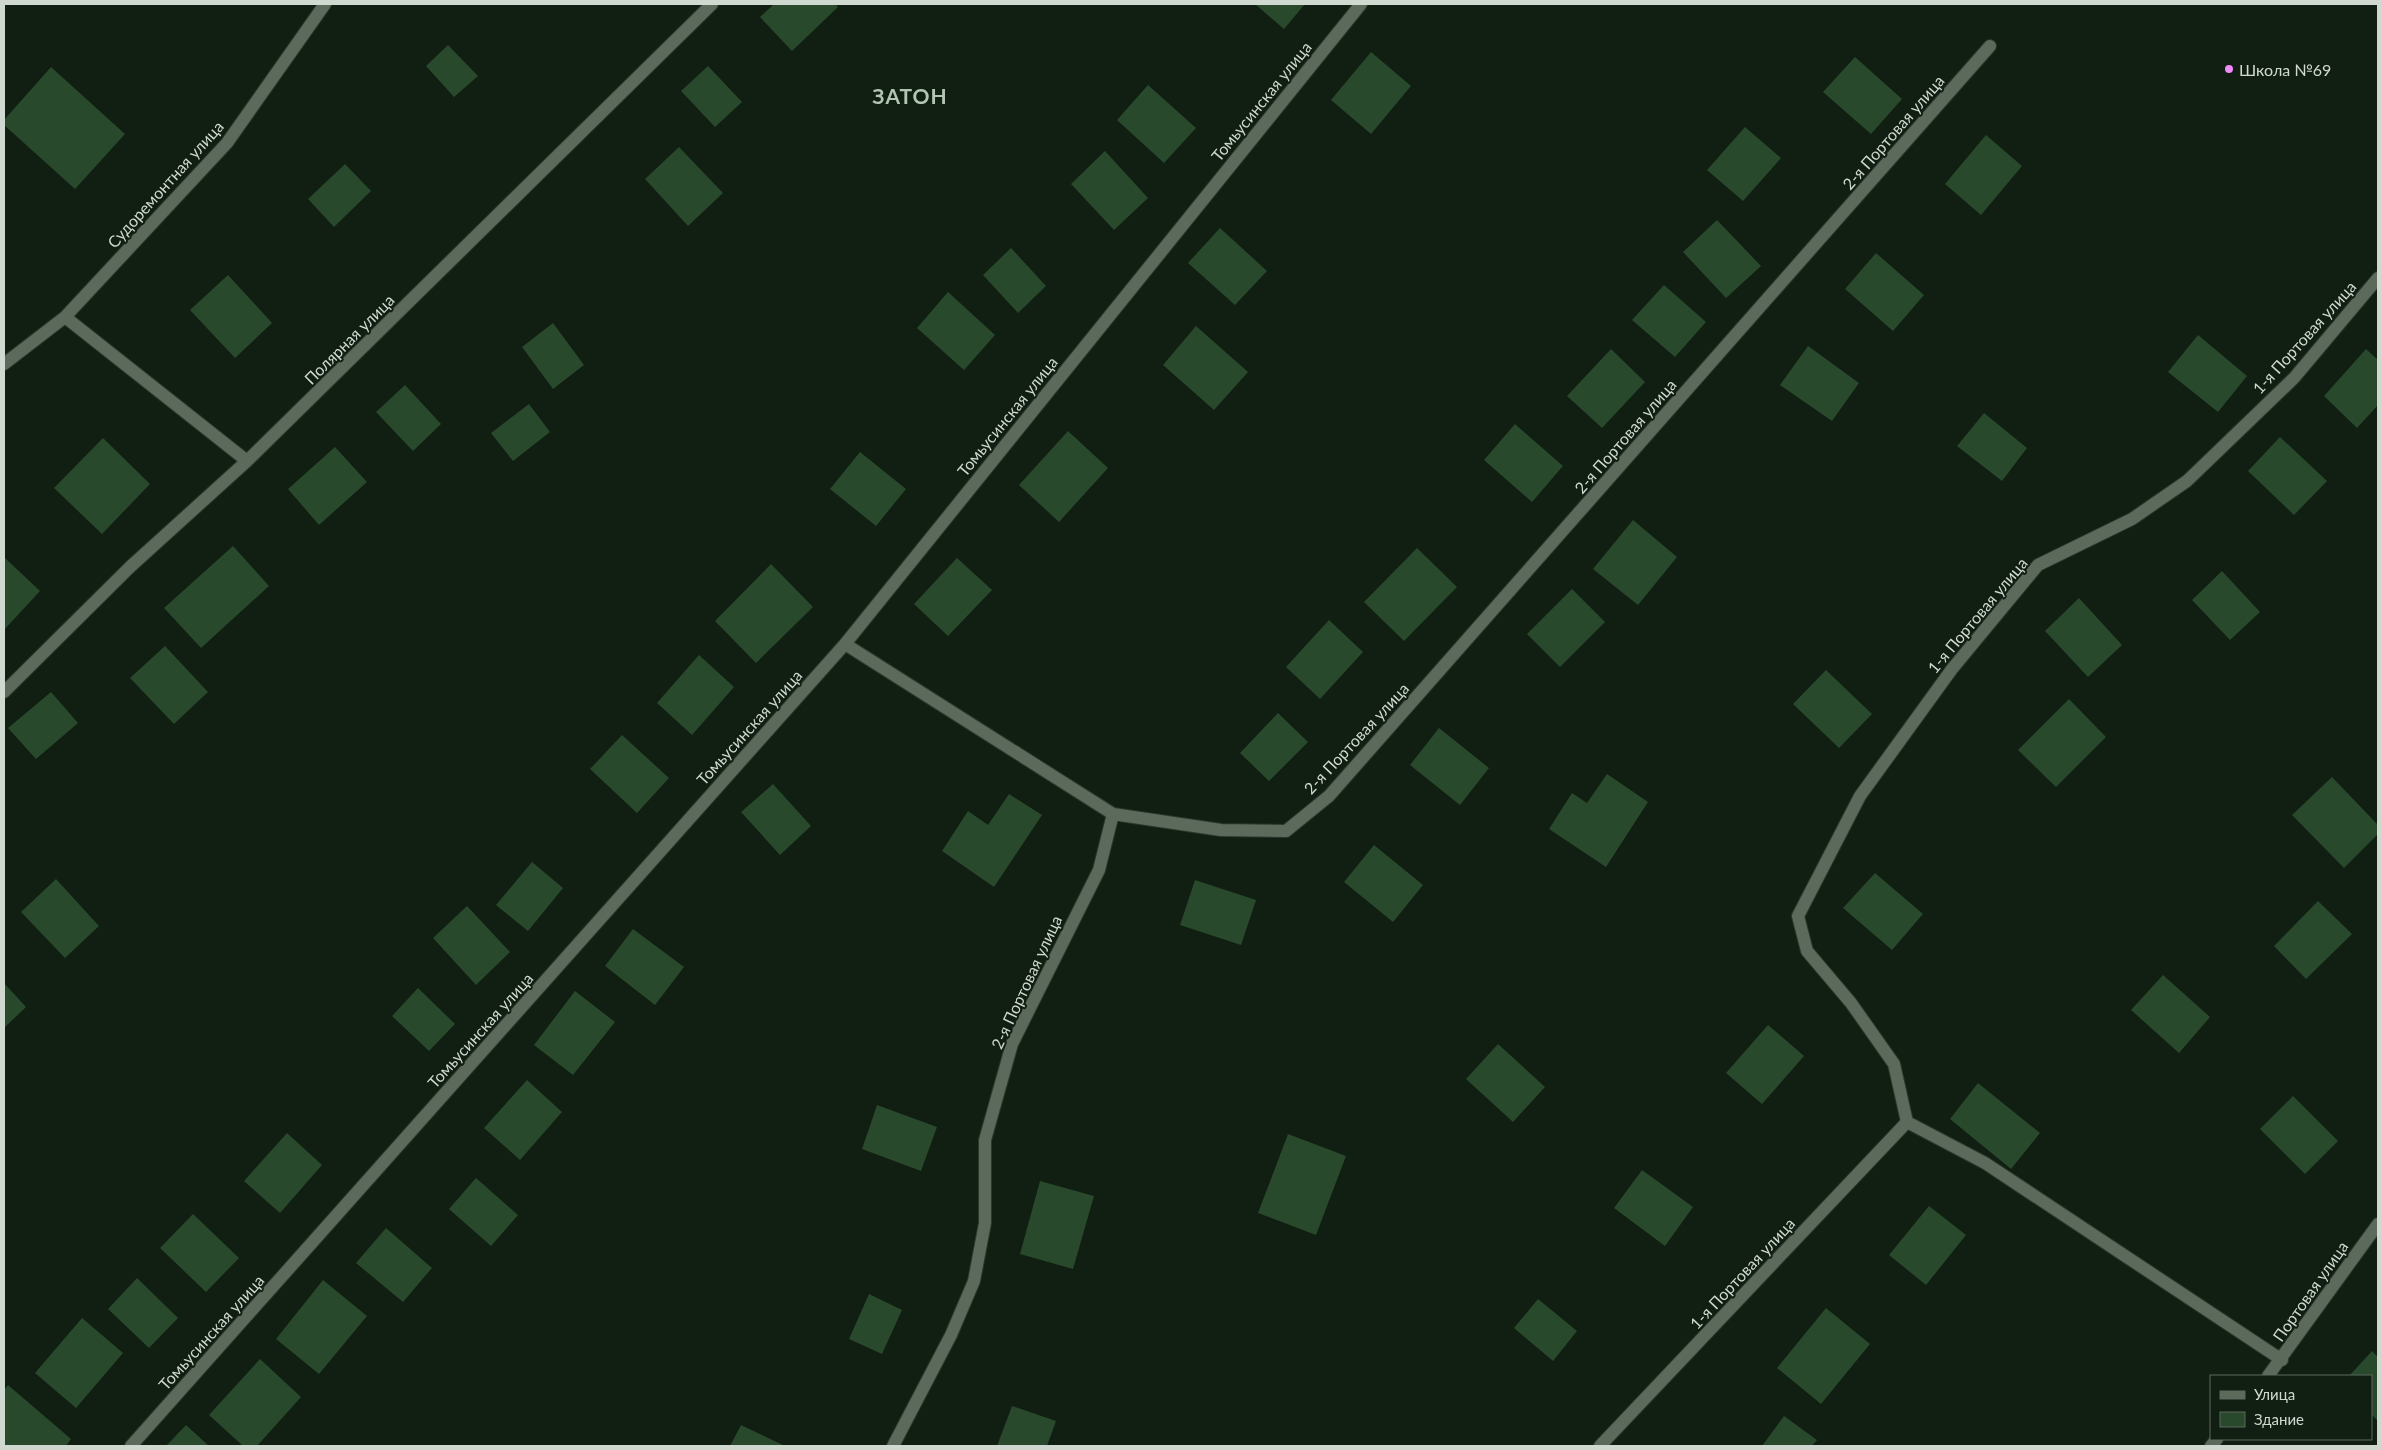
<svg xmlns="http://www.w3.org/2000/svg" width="2382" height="1450" font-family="Lato,sans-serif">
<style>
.building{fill:#29492c}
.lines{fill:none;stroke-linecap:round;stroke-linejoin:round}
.minor-casing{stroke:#2c382d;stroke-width:14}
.minor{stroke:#5c6a5c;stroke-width:12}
.poi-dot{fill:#ee8bf8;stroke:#111e12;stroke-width:2}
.labels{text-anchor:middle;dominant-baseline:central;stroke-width:4;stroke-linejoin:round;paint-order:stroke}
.poi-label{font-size:16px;fill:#d0d9d0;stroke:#111e12;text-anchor:start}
.street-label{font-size:16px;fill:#d0d9d0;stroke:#111e12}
.district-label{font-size:21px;font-weight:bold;letter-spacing:1px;fill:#b2c4b2;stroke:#111e12}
</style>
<rect width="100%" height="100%" fill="#111e12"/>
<path class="building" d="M774,4H835L838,7L792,51L760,17Z
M1255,4H1305L1284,29Z
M448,45L478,76L454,97L426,66Z
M1371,52L1411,86L1371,134L1331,100Z
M1855,57L1902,99L1871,134L1823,92Z
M708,66L742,102L715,127L681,91Z
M51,67L125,134L75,189L4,125V120Z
M1148,85L1196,128L1164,163L1117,120Z
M1745,127L1781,158L1743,201L1707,170Z
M1986,135L2022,166L1981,215L1945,184Z
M679,147L723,193L688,226L645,179Z
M1105,151L1148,198L1114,230L1071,184Z
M345,164L371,191L334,227L308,199Z
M1717,220L1761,266L1726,298L1683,252Z
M1220,228L1267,271L1235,305L1188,263Z
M1011,248L1046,286L1018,313L983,275Z
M1876,253L1924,295L1893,331L1845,289Z
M228,275L272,323L235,358L190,310Z
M1664,285L1706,322L1675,357L1632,320Z
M948,292L995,335L964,370L917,328Z
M553,323L584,365L553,389L522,347Z
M1196,326L1248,372L1214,410L1163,365Z
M2198,335L2247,376L2218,412L2168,372Z
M1808,346L1859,383L1832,421L1780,385Z
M1611,349L1645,382L1602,428L1567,396Z
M2366,349L2378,360V405L2357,428L2324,396Z
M405,385L441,424L413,451L376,412Z
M529,404L550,432L513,461L491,433Z
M1984,413L2027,448L2002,481L1957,446Z
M1515,424L1563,466L1532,502L1484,460Z
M1068,431L1108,468L1059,522L1019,485Z
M2280,437L2327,481L2294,515L2248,471Z
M103,438L150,484L102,534L54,488Z
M335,447L367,482L319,525L288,489Z
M860,452L906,489L876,526L830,489Z
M1633,520L1677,557L1638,605L1593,569Z
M233,546L269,586L201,648L164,608Z
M1417,548L1457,587L1404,641L1364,602Z
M5,558L40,591L4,630V559Z
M957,558L992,590L948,636L914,604Z
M771,564L813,607L756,663L715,621Z
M2222,571L2260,612L2230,640L2192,600Z
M1572,589L1605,622L1560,667L1527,634Z
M2079,598L2122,645L2088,677L2045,631Z
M1329,620L1363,652L1320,699L1286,667Z
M165,646L208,692L174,724L130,678Z
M699,655L734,687L692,735L657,703Z
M1826,670L1872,714L1839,748L1793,704Z
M51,692L78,723L36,759L8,728Z
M2069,699L2106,737L2056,787L2018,750Z
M1278,713L1308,742L1269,781L1240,753Z
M1439,728L1489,768L1460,805L1410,765Z
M622,735L669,778L637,813L590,769Z
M1607,774L1648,802L1606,867L1549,829L1572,793L1587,803Z
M2332,777L2378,825V834L2344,868L2292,815Z
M773,784L811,826L780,855L741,812Z
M1009,794L1042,815L994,887L942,851L968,811L988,825Z
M1374,845L1423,885L1393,922L1344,882Z
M532,862L563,888L528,931L496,905Z
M1875,873L1923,914L1892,950L1843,908Z
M56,879L99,926L65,958L21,912Z
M1195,880L1256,900L1241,945L1180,925Z
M2318,901L2352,934L2306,979L2274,946Z
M467,906L510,952L476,985L433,938Z
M633,929L684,967L655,1005L605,966Z
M2163,975L2210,1017L2179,1053L2131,1010Z
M4,983L26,1007L4,1028Z
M418,988L455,1024L429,1051L392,1016Z
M575,991L615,1022L573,1075L534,1045Z
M1768,1025L1804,1056L1762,1104L1726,1073Z
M1498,1044L1545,1087L1513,1122L1466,1079Z
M527,1080L562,1112L520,1160L484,1128Z
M1978,1083L2040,1133L2011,1169L1950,1119Z
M2293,1096L2338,1141L2305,1174L2260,1129Z
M877,1105L937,1127L921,1171L862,1149Z
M287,1133L322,1165L280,1213L244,1181Z
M1288,1134L1346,1156L1316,1235L1258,1213Z
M1642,1170L1693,1207L1665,1246L1614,1208Z
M476,1178L518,1215L491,1246L449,1209Z
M1040,1181L1094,1196L1073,1269L1020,1254Z
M1929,1206L1966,1235L1926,1285L1889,1255Z
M193,1214L239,1258L206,1292L160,1248Z
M386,1228L432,1268L403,1302L356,1263Z
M137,1278L178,1318L149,1348L108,1309Z
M323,1280L367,1316L319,1374L276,1339Z
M869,1294L902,1310L882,1354L849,1339Z
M1538,1299L1577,1331L1553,1361L1514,1328Z
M1826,1308L1870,1344L1821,1404L1777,1368Z
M82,1318L123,1353L76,1408L35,1373Z
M2372,1351L2378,1357V1421L2371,1414V1376H2349Z
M260,1359L301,1397L257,1446H243L209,1415Z
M8,1385L71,1439L66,1446H4V1390Z
M1012,1406L1056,1421L1047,1446H997Z
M1784,1416L1817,1440L1812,1446H1762Z
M186,1425L209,1446H166Z
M741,1425L785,1446H730Z"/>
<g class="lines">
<defs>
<path id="minor" d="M65,317L247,461
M4,364L65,317L227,143L325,4
M845,644L1113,814
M4,692L130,567L247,461L712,4
M2282,1360L1985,1163L1907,1122L1894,1064L1851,1003L1807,951L1798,916L1860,796L1952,669L2038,565L2132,519L2187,481L2294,378L2378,278
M2268,1376L2378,1224
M131,1446L845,644L1361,4
M893,1446L951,1335L974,1281L985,1223V1140L1012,1044L1099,870L1113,814L1221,830L1286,831L1329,796L1990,46
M1600,1446L1907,1122
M2211,1446L2217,1439"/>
</defs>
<use href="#minor" class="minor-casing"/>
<use href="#minor" class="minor"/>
</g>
<circle class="poi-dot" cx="2229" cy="69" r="5"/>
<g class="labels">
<g class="poi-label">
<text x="2239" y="69">Школа №69</text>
</g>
<g class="street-label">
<text transform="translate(1261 101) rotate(-51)">Томьусинская улица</text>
<text transform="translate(1893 132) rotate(-49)">2-я Портовая улица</text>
<text transform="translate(165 184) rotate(-48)">Судоремонтная улица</text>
<text transform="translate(2304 337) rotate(-48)">1-я Портовая улица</text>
<text transform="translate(349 339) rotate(-45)">Полярная улица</text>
<text transform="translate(1007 416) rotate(-51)">Томьусинская улица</text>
<text transform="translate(1625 436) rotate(-49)">2-я Портовая улица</text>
<text transform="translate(1977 615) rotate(-50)">1-я Портовая улица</text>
<text transform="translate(749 727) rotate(-48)">Томьусинская улица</text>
<text transform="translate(1356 738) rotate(-47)">2-я Портовая улица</text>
<text transform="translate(1026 982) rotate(-65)">2-я Портовая улица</text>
<text transform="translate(480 1030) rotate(-48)">Томьусинская улица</text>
<text transform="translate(1742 1273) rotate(-47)">1-я Портовая улица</text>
<text transform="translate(2310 1291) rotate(-55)">Портовая улица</text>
<text transform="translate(211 1332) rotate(-48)">Томьусинская улица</text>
</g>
<g class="district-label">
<text x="910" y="95">ЗАТОН</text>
</g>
</g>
<rect width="2382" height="1450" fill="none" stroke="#d0d9d0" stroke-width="10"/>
<rect x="2210" y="1375" width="162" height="65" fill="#111e12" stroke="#5d695e"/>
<rect x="2220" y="1391" width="25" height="8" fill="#5c6a5c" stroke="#5d695e"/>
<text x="2254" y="1400" font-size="15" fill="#d0d9d0">Улица</text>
<rect x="2220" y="1412" width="25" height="15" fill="#29492c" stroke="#5d695e"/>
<text x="2254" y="1425" font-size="15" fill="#d0d9d0">Здание</text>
</svg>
